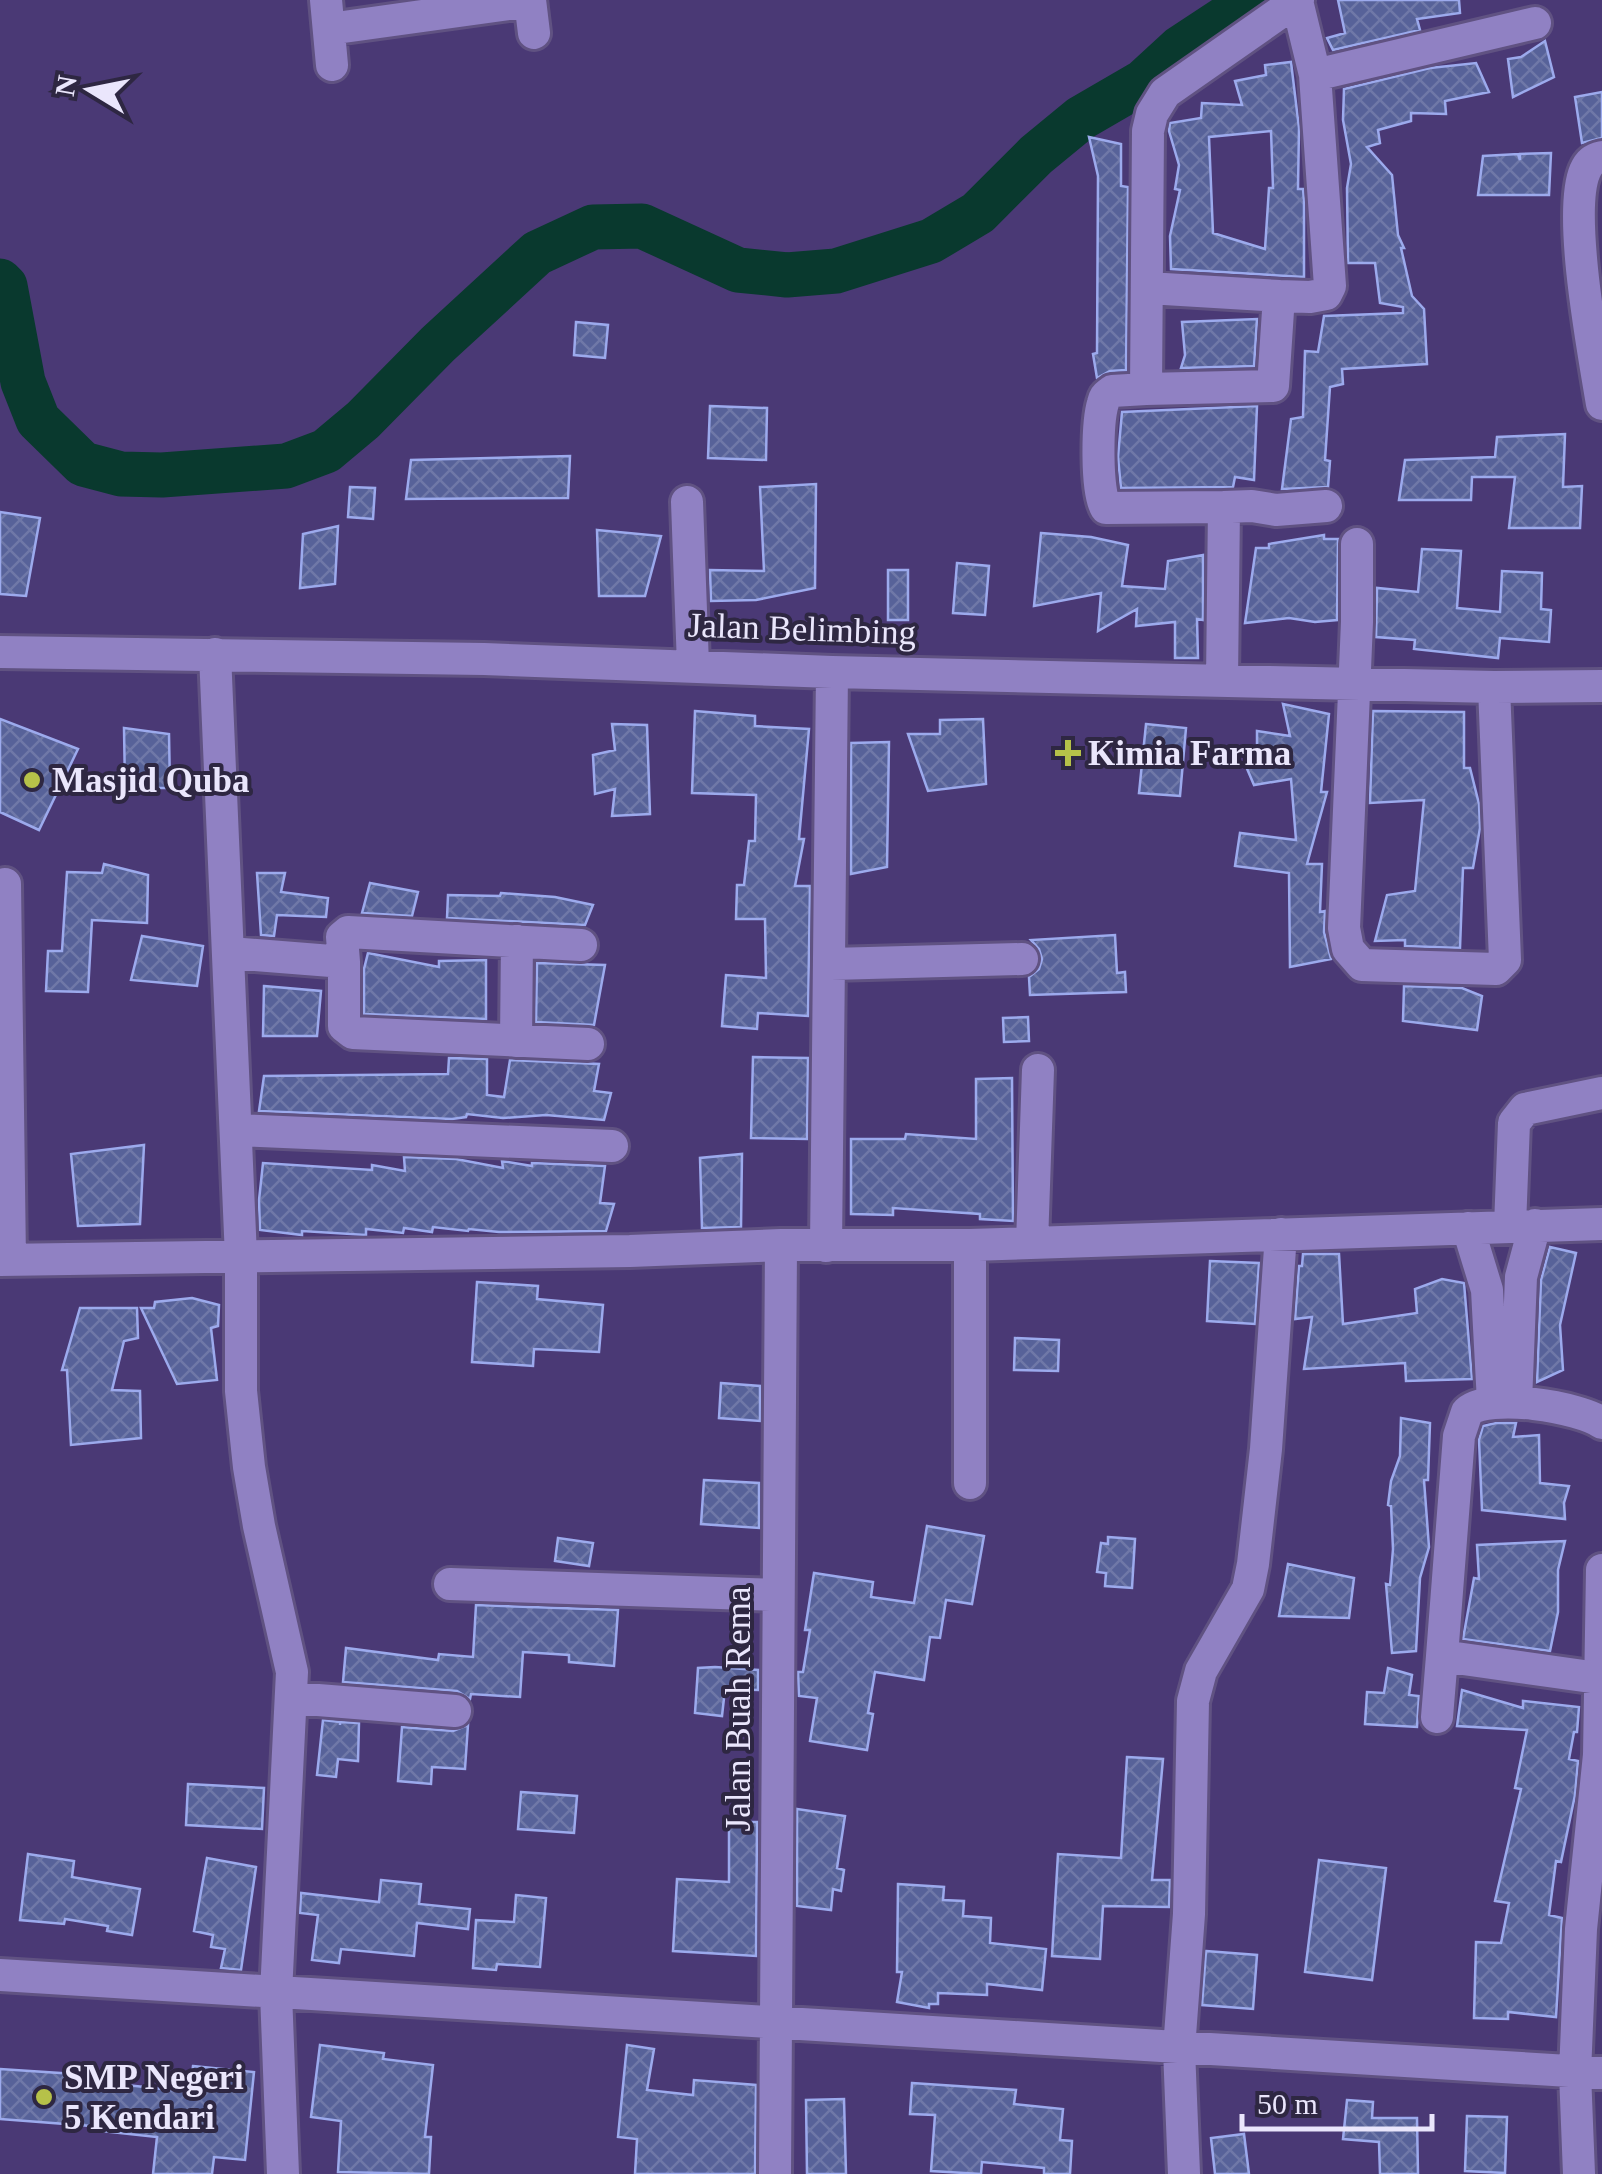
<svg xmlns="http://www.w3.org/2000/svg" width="1602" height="2174" font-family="Georgia,serif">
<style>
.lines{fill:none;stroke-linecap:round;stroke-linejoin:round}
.river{stroke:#09392e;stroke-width:45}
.building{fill:url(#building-cross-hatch);stroke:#9caaed;stroke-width:2.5;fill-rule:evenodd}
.minor-casing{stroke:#605282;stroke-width:38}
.minor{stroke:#9081c3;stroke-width:32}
.poi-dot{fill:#b6c149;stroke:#2e2742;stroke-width:4}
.labels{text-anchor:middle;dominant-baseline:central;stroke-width:8;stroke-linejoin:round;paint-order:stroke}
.street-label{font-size:35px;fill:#eae6fc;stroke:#2e2742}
.poi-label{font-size:35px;font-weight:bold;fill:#eae6fc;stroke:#2e2742;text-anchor:start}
</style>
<defs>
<pattern id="building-cross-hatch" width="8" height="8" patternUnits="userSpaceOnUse" patternTransform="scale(2.5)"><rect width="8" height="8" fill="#576299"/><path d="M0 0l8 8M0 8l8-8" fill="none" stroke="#6f78a8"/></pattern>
</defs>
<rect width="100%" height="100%" fill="#4a3975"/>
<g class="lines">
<path class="river" d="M0,281L5,286L23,382L38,420L83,464L121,474L162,475L286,466L326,451L363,420L438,344L537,253L593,227L642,226L738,270L787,275L836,271L931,241L978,213L1036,155L1081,118L1143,82L1180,48L1253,0"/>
</g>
<path class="building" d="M1338,0H1459L1460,13L1417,19L1420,30L1333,50L1327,38L1345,33Z
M1545,41L1554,77L1513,97L1508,59L1521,57Z
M1291,62L1299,128L1298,189H1303L1304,201V277L1171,269L1170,236L1180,190L1175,189L1179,165L1169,131L1170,123L1201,118L1202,103L1242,105L1235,81L1266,75L1265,65ZM1271,131L1273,188H1269L1265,249L1213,233L1209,137Z
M1476,63L1489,92L1445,101L1446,114L1411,113V121L1378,130L1380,143L1367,147L1392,175L1398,235L1404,248H1401L1412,296L1424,309L1427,364L1342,369L1343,384L1330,387L1325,460L1330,461L1328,487L1282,489L1291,419L1303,417L1305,351L1318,352L1324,316L1403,313V307L1380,303L1375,263H1348L1347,188L1351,164L1343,120L1344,89L1430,68Z
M1602,92V138L1582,143L1575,97Z
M1089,137L1121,144V186L1128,187L1126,370L1110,371L1097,378L1093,354L1097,353L1098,176Z
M1551,153L1549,195H1478L1483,156L1518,154L1520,160V154Z
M1257,319L1254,366L1181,368L1185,355L1182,322Z
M576,322L608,325L605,358L574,355Z
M710,406L767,408L766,460L708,458Z
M1257,406L1254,480L1235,477L1233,487L1121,488L1118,457L1122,412Z
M1565,434L1563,487L1582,486L1580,528H1509L1515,477H1472L1471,500H1399L1405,460L1495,457L1497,437Z
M570,456L568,498L406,499L411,460Z
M816,484L815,588L756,600L711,601L710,570L764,571L760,487Z
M350,487L375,488L373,519L348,517Z
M0,512L40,518L26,596L0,594Z
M338,526L335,584L300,588L303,534Z
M597,530L661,536L645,596H599Z
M1041,533L1091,537L1128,545L1122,586L1165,589L1168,561L1203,555V620L1197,619L1198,658H1175V622L1136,626L1137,609L1098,631L1101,593L1034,606Z
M1324,535V539H1338L1337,620L1315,622L1289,618L1245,623L1256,548H1269V544Z
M1422,549L1461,551L1457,608L1500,612L1502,571L1542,573L1541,609L1551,610L1549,642L1500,638L1498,658L1414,649L1415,640L1376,637L1377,588L1418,592Z
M957,563L989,566L985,615L953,613Z
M888,570H908V620H888Z
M1283,704L1329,714L1321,792H1327L1307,864H1322L1320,912L1325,911L1324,932L1331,959L1290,967L1289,873L1235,866L1240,833L1296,840L1291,779L1254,785L1245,764L1257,760V731L1290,736Z
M695,711L755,716V726L809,729L799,839H804L795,886H810L808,1016L758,1013L757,1029L722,1026L726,975L766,978L765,919H736L737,885H744L749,841H755L756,795L692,793Z
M1373,711L1464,712V768H1470L1479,804L1480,828L1473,868H1463L1460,948L1405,946V940L1375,941L1387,895L1415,891L1424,800L1370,803Z
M0,719L78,749L39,830L0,812Z
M983,719L986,784L928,791L908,734H940V720Z
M612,724L647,725L650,814L612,816L615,789L595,794L593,755L615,750Z
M1146,724L1186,728L1180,796L1139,793Z
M124,728L169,734L170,788H125Z
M889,742L887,867L851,874V743Z
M104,864L148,875L147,923L92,920L88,992L46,991L48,951H62L67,872L102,873Z
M257,873H285L281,892L328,898L326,917L277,915L274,936L261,935Z
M370,883L418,892L412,916L362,913Z
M501,893L555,897L593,905L585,925L447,918L448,895L500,896Z
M1115,935L1117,973L1125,972L1126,992L1030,995L1029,977L1039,969L1042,959L1039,949L1031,940Z
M142,936L203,946L197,986L131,980Z
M368,953L439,967V961L486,960V1019L364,1014V969Z
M537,963L605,965L594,1025L536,1022Z
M264,986L321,991L317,1036H263Z
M1404,986L1462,988L1482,996L1477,1030L1403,1021Z
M1028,1017L1029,1041L1004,1042L1003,1018Z
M753,1057L808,1058L807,1139L751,1138Z
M449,1058L487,1059V1095L504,1097L510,1060L599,1064L594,1091L611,1093L604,1120L546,1115L503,1118L467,1114L466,1117L452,1119L259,1111L264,1076L448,1074Z
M1012,1078L1013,1221L980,1219V1214L893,1208V1215L851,1214V1139H905L906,1134L976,1139V1079Z
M144,1145L140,1224L78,1226L71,1154Z
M742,1154L741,1227L702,1228L700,1158Z
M404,1157L456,1159L503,1168L502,1161L532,1166V1163L605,1166L600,1203L614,1204L606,1231L499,1232L469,1229L468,1231L433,1227L432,1232L404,1228L403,1233L366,1229V1235L302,1231V1235L260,1230L259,1200L263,1163L372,1170V1165L405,1171Z
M1550,1247L1576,1253L1560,1325L1563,1370L1537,1382L1541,1280Z
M1303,1254H1339L1343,1324L1417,1313L1415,1289L1442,1279L1464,1283L1472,1379L1406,1381L1405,1363L1304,1369L1312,1317L1295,1319L1299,1266H1302Z
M1210,1261L1259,1263L1255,1324L1207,1321Z
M477,1282L538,1286L537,1299L603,1305L599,1352L534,1349L533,1366L472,1362Z
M192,1298L219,1305L218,1326L211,1328L217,1380L177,1384L141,1308H154L155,1302Z
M80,1308H137L138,1338L124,1341L112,1390L140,1391L141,1438L71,1445L67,1370H62Z
M1015,1338L1059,1340L1058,1371L1014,1370Z
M721,1383L760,1386V1421L719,1418Z
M1401,1418L1430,1423L1428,1480H1424L1429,1547L1420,1578L1416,1651L1392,1653L1386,1584L1390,1585L1393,1549L1391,1506L1388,1505L1391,1481L1400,1456Z
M1496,1423H1516L1513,1437L1539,1435L1540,1483L1569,1486L1564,1503L1565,1519L1482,1510L1479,1440L1483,1426Z
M704,1480L759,1483V1528L701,1524Z
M927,1526L984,1536L972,1604L946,1600L940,1638L930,1637L924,1680L875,1672L868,1713L873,1714L867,1750L810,1741L817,1698L799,1696L798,1672H803L810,1630H805L814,1573L873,1582L871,1597L914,1603Z
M1108,1537L1135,1539L1132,1588L1105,1586L1106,1573L1097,1572L1101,1543L1108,1544Z
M558,1538L593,1543L589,1566L555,1561Z
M1565,1541L1558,1570V1612L1550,1651L1463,1639L1474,1578L1479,1579L1477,1545Z
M1288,1564L1354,1578L1349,1618L1279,1616Z
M476,1605L618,1610L614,1666L569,1662V1655L523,1652L520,1697L471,1694L470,1699L457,1691L343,1682L346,1648L438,1660L439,1654L473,1657Z
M715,1667L758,1670V1690L725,1689L722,1716L695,1713L698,1668Z
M1388,1668L1412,1675L1409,1695L1419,1696L1417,1727L1365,1724L1367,1692L1384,1693Z
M1462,1690L1523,1708V1701L1579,1707L1577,1732H1574L1569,1759L1578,1761L1575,1795L1561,1862L1556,1861L1549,1915L1562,1918L1556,2017L1508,2012V2019L1474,2018L1476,1942L1501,1943L1509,1903L1495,1901L1521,1789L1515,1788L1527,1730L1457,1726Z
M323,1720L340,1722V1725V1722L359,1723L358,1761L338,1759L336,1777L317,1775Z
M468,1725L465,1769L432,1767L431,1784L398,1781L402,1727L453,1731Z
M1127,1757L1163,1759L1152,1880H1170L1169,1907L1103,1906L1100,1959L1052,1956L1058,1854L1121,1858Z
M188,1784L264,1788L262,1829L186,1825Z
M521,1792L577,1796L574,1833L518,1829Z
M797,1809L845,1816L837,1868L844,1870L841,1891L833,1889L831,1910L797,1906Z
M729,1822H757L756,1956L673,1951L677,1879L729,1882Z
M28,1854L74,1861L72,1877L140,1889L132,1935L107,1931L108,1926L65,1919L64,1924L20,1920Z
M207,1858L256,1867L241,1970L221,1968L225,1949L211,1947L213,1935L194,1931Z
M1319,1860L1386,1868L1372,1980L1305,1972Z
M381,1880L421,1884L419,1904L470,1909L468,1929L417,1923L414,1956L341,1949L339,1963L312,1960L318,1915L300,1913L301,1893L379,1902Z
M898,1884L944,1887L943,1900L964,1901L963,1916L991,1918L990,1943L1046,1949L1042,1990L987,1984V1995L938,1993V2004H929V2008L897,2002L902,1972H897Z
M516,1895L546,1898L540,1967L497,1964L496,1970L473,1968L476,1920L514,1922Z
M1206,1951L1257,1955L1253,2009L1202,2005Z
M320,2045L384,2053L383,2059L433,2065L425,2137H431L429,2174L338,2172L341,2121L311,2117Z
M627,2045L654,2049L647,2090L693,2095L694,2080L756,2085L755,2174H635L637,2139L618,2137Z
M193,2066L254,2072L245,2160L214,2157L212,2174H153L157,2137L91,2130V2126L0,2119V2069L90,2075V2081L190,2092Z
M912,2083L1016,2090L1014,2104L1063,2109L1060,2140L1072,2141L1070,2174H1044V2168L982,2162L981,2174L931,2171L935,2115L910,2114Z
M844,2099L846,2174H807L806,2100Z
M1347,2100L1373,2102L1372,2118H1417L1418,2174H1380L1379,2142L1343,2139Z
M1467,2116L1507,2117L1505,2173L1465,2171Z
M1244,2134L1249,2174H1215L1211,2138Z"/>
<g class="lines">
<defs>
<path id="minor" d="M326,0L332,65
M530,0L534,33
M1297,1L1315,75
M329,29L530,1
M1602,157C1593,159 1589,162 1585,171C1567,213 1594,355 1602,404
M1148,288L1279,296
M1146,389L1273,386L1279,296L1310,297L1326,294L1330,286L1315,75L1535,23
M687,502L693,665
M1224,507L1252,506L1276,510L1326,506
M1357,544V622L1344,928L1348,949L1362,965L1496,969L1505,960L1494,687
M0,652L484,659L832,672L1494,687L1602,686
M215,654L241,1257V1391L249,1467L259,1526L292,1672L276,1993L283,2174
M1222,680L1224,507L1106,508C1096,492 1097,423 1103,403C1105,395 1106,396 1112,391L1146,389L1148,131L1152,114L1165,93L1298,0
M5,884L10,1260
M230,953L344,962L342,937L348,932L581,945
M344,962V1026L353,1033L588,1044
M831,964L1022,959
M516,1041L517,941
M236,1130L612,1146
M1510,1226L1514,1123L1525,1109L1602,1093
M1468,1228L1487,1290L1493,1402
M1032,1243L1038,1070
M970,1245V1483
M826,1246L832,672
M0,1260L630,1251L781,1245H970L1602,1224
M1516,1402L1521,1277L1535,1225
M450,1584L778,1595
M1598,1678L1442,1656L1459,1436L1467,1412C1488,1392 1580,1407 1602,1423
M293,1698L455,1711
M1437,1717L1442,1656
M0,1975L1602,2073
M775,2174L781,1245
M1184,2174L1179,2049L1189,1914L1193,1701L1201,1671L1248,1589L1253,1564L1266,1449L1281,1234
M1579,2174L1575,2073L1581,1929L1599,1755L1602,1570"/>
</defs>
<use href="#minor" class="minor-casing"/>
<use href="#minor" class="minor"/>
</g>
<g class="poi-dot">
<path d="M1063 738h10v10h10v10h-10v10h-10v-10h-10v-10h10z"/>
<circle cx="32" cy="780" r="10"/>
<circle cx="44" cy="2097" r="10"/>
</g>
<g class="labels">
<g class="street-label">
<text transform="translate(802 629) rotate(2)">Jalan Belimbing</text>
<text transform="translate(738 1709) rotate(-90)">Jalan Buah Rema</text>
</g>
<g class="poi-label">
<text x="1088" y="753">Kimia Farma</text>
<text x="52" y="780">Masjid Quba</text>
<text x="64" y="2077">SMP Negeri<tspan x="64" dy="40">5 Kendari</tspan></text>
</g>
</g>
<g transform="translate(90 90) rotate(280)" stroke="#2e2742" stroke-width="8" paint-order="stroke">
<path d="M0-8L18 38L0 25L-18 38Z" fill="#eae6fc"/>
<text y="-15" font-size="28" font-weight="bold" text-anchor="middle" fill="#eae6fc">N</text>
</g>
<path d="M1242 2114v15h190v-15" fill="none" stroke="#eae6fc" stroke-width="5"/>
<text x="1257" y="2114" font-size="30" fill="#eae6fc" stroke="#2e2742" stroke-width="8" paint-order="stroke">50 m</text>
</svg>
